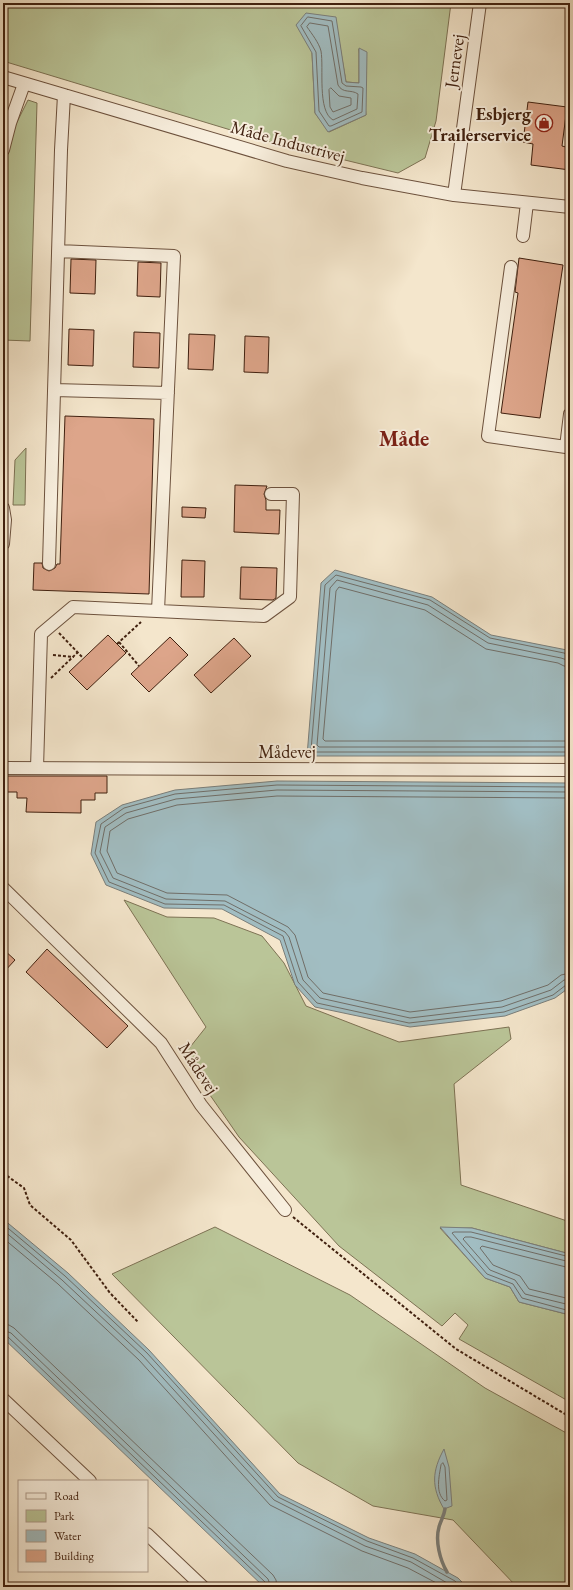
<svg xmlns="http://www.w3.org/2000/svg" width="573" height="1590" font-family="'EB Garamond',serif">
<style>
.green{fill:#bac598;stroke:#7d7254;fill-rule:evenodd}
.water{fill:#a1bdc2;stroke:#7a7e7a}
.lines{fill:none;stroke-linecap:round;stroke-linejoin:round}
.shore{stroke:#706e68;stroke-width:1}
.stream{stroke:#7a7e7a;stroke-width:3.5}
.building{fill:#dda58a;stroke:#40200f}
.minor-casing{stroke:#6d523e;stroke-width:14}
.path{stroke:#40200f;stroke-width:2;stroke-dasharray:3 2;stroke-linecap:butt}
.minor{stroke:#f8efde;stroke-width:12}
.labels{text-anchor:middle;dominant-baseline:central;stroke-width:4;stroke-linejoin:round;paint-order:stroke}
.street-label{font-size:18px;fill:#40200f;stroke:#f8efde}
.poi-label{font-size:18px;font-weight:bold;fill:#40200f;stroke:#f8efde;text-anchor:end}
.district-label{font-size:22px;font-weight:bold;fill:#7a1f14;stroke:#f8efde}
</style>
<rect width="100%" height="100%" fill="#f4e6cc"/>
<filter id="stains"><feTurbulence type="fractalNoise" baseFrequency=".005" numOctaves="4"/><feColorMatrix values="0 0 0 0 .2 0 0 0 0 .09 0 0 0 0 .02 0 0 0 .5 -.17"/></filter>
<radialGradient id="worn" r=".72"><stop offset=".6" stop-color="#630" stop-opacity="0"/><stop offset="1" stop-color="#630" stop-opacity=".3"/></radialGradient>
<path class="green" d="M3,3H451L436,121L425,158L398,173L267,141L3,61ZM335,17L346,82L359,83V49L366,115L329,132L315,113L312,53Z
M28,100L37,103L30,341L3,340V166L16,124Z
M26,448L25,505H13L15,460Z
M124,900L167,917L214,918L262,936L284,963L306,1006L399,1042L509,1027L511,1039L454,1084L461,1185L570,1222V1254L472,1228H440L485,1278L510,1287L519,1302L570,1315V1402L459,1339L468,1325L455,1313L442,1326L339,1246L239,1137L183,1056L206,1027Z
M215,1227L350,1295L485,1388L570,1435V1587H517L453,1520L373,1506L298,1463L112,1274Z"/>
<path class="water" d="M306,13L336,17L346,82L359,83V48L367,52L366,115L328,132L315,113L312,53L296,25Z
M335,570L432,597L491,635L567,650L570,654V756H307L321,583Z
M277,781L570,783V987L555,998L505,1016L410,1027L315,1007L295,985L280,940L222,909L164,908L106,885L91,854L96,822L122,805L175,790Z
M3,1219L68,1273L149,1350L280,1494L369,1538L415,1554L458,1578L467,1587H264L3,1338Z
M440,1227L472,1228L570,1254V1315L519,1302L510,1287L485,1278Z
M444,1449L449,1467L452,1506L444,1509C431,1487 432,1471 444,1449Z"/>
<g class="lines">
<path class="shore" d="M308,17L332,21L342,83L346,86L361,87L363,88L362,112L331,126H329L319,111L316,52L301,26Z
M310,23L328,26L338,85C343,94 351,89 358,94L357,109L333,120C317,111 324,68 321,51C319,43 312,34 307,27Z
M331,88L339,96L351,98V105L333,112L330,107L329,90Z
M570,656L564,653L490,638L430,600L336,575L325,585L311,750L313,752H570
M570,661L561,658L488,643L428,605L337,580L330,588L317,745L319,747H570
M570,667L564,666L558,663L486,649L425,610L339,587L336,591L323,739L325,741H570
M570,787L277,785L175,794L124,808L101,824L95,853L109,882L165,904L224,905L283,936L298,982L317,1003L409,1023L504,1012L553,995L566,985L570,984
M570,792L277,790L176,799L126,813L105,827L100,852L113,878L166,899L225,901L285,932L289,937L303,980L320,998L410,1018L502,1007L551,990L564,980L570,979
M570,798L277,796L177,805L128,819L110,831L107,851L117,873L167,893L227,895L288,927L295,935L308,977L323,993L410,1012L501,1001L548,985L561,975L570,973
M3,1224L65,1276L147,1353L278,1497L367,1541L413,1558L455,1581L461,1587
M3,1230L62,1280L143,1356L274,1500L365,1546L411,1562L454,1587
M3,1238L58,1284L139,1360L270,1505L362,1551L408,1568L444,1587
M570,1257L471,1232H454L452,1233L487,1274L513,1284L522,1298L570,1311
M570,1262L471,1237H465L463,1239L490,1270L515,1280L525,1294L570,1305
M570,1268L482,1246L480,1248L493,1265L520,1276L529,1289L570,1299
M3,1324L9,1325L14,1328L273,1575L276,1580L277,1587
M3,1330L11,1333L268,1579L271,1587
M3,1335L7,1336L265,1582L266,1587
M443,1463L445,1467L447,1500L445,1501C435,1493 439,1477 441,1465Z"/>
<path class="stream" d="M445,1509C444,1516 441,1520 439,1527C435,1541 440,1560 447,1572"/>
</g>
<path class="building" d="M528,102L567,107L562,146L570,148V170L531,165L533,144L523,142Z
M519,258L563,265L540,418L501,413L518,293L515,292Z
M71,259L96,260L95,294L70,293Z
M138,262L161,263L160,297L137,296Z
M69,329L94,330L93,366L68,365Z
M134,332L160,333L159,368L133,367Z
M189,334L215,335L213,370L188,369Z
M245,336L269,337L268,373L244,372Z
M65,416L154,419L149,594L33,590L34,563H42L43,568L49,571L55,568L57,564H60Z
M235,485L267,486L264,494L266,500V510H280L279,534L234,532Z
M182,507L206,508L205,518L182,517Z
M182,560L205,561L204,597H181Z
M241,567L277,568L276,598L273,600L240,599Z
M108,635L126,653L87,690L69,672Z
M170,637L188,655L149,692L131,674Z
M234,638L251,656L211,693L194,675Z
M3,776H107V793H95V800H81V813L26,812L27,798H17V792H3Z
M3,949L15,960L3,973Z
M47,949L128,1026L107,1048L26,972Z"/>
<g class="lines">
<defs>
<path id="minor" d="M3,77L287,161L362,178L454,195L570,207
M3,150L10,123L24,84
M454,195L480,3
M523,236L527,203
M58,251L174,256L158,611
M511,267L488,436L566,447L570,414
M54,390L168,393
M3,508L5,520L3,544
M49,564L61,150L64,95
M3,768L570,770
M37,768L41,634L73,607L264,616L290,597L293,494H271
M3,888L161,1043L201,1105L285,1210
M3,1399L90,1481
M147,1534L203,1587"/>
</defs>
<use href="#minor" class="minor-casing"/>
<path class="path" d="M59,633L83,658
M119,642L139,666
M117,644L141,622
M53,655L74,657
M51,678L78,652
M3,1173L24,1188L30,1205L71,1240L110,1293L138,1322
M293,1217L456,1349L570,1417"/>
<use href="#minor" class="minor"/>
</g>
<defs>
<symbol id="shop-ring" viewBox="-11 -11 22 22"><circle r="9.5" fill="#f8efde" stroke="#8f2418" stroke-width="1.5"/><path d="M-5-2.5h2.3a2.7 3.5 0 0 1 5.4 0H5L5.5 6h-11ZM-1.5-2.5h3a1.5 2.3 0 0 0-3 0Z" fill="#8f2418"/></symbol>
</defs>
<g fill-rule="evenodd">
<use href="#shop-ring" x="534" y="113" width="20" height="20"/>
</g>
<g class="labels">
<g class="street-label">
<text transform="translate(454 61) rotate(-82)">Jernevej</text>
<text transform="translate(288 141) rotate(15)">Måde Industrivej</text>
<text x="287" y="751">Mådevej</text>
<text transform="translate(199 1068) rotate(57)">Mådevej</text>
</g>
<g class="poi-label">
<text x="531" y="113">Esbjerg<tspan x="531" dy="21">Trailerservice</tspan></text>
</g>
<g class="district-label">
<text x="404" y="438">Måde</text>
</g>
</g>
<rect width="573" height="1590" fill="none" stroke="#f4e6cc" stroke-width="16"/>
<rect x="4" y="4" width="565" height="1582" fill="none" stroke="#40200f" stroke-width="2"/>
<rect x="8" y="8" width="557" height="1574" fill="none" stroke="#40200f"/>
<rect x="18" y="1480" width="130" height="92" fill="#f8efde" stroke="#ae9c8b"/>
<rect x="26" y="1493" width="20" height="6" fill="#f8efde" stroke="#ae9c8b"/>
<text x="54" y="1500" font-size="12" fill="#40200f">Road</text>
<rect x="26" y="1510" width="20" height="12" fill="#bac598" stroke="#ae9c8b"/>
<text x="54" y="1520" font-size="12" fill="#40200f">Park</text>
<rect x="26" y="1530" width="20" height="12" fill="#a1bdc2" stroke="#ae9c8b"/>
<text x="54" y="1540" font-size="12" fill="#40200f">Water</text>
<rect x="26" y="1550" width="20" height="12" fill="#dda58a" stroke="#ae9c8b"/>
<text x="54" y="1560" font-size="12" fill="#40200f">Building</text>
<rect width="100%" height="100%" filter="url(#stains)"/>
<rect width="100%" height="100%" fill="url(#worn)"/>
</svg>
